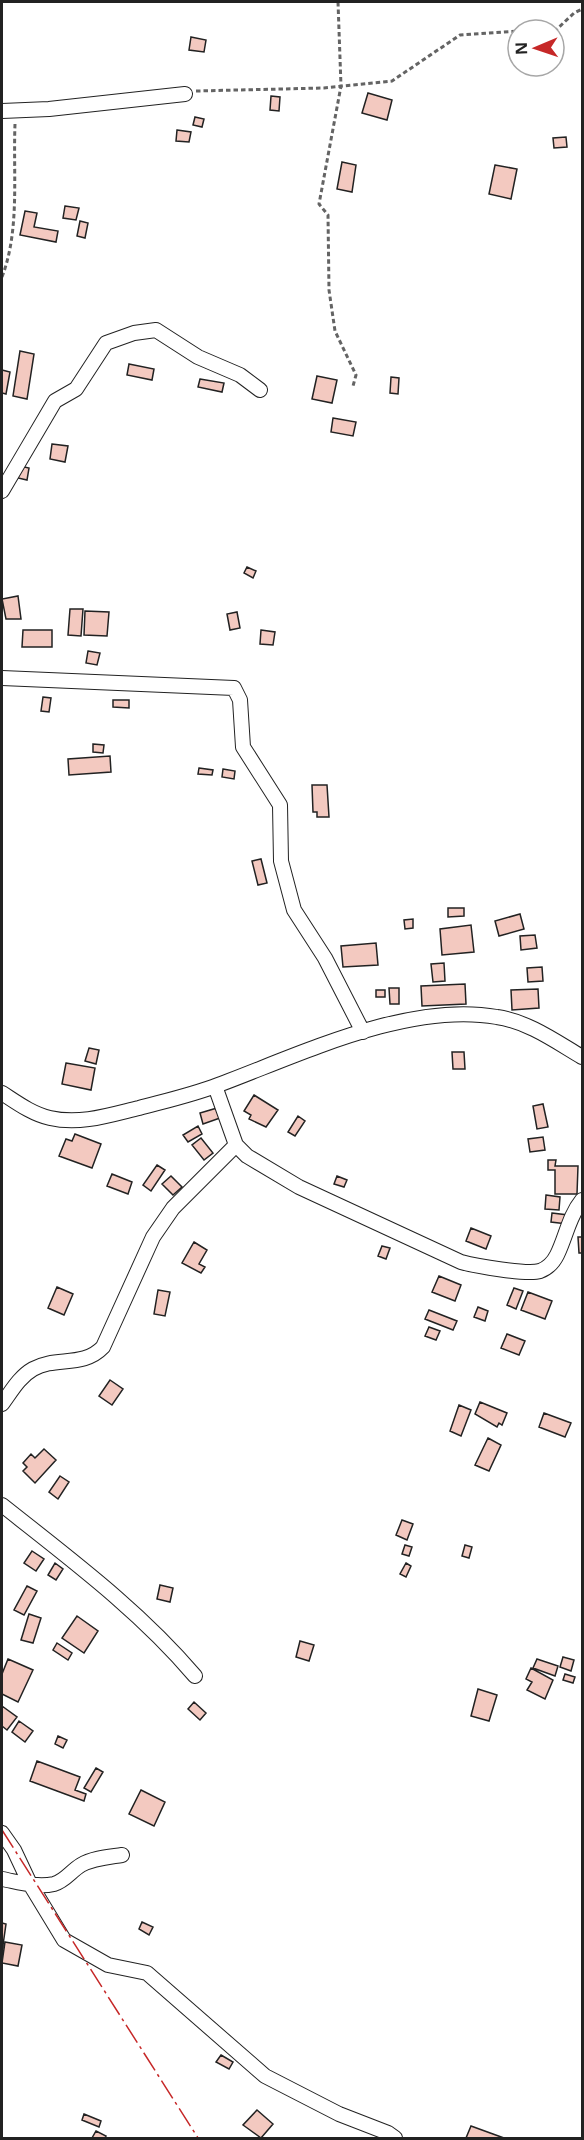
<svg xmlns="http://www.w3.org/2000/svg" width="584" height="2140" font-family="'Noto Sans',sans-serif">
<style>
.building{fill:#f3c9c0;stroke:#222;stroke-width:1.5}
.lines{fill:none;stroke-linecap:round;stroke-linejoin:round}
.street-casing{stroke:#222;stroke-width:16}
.path{stroke:#646464;stroke-width:3;stroke-dasharray:4.5 3;stroke-linecap:butt}
.street{stroke:#fff;stroke-width:14}
.power{stroke:#c62828;stroke-width:1.5;stroke-dasharray:21 4.5 3 4.5;stroke-linecap:butt}
</style>
<rect width="100%" height="100%" fill="#fff"/>
<path class="building" d="M191,37L206,40L204,52L189,50Z
M368,93L392,100L387,120L362,113Z
M271,96L280,97L279,111L270,110Z
M195,117L204,119L202,127L193,125Z
M177,130L191,132L189,142L176,141Z
M566,137L567,147L554,148L553,138Z
M342,162L356,165L352,192L337,189Z
M495,165L517,169L511,199L489,194Z
M65,206L79,208L76,220L63,218Z
M25,211L37,213L34,227L58,231L56,242L20,235Z
M80,221L88,223L85,238L77,236Z
M20,351L34,354L27,399L13,396Z
M129,364L154,369L152,380L127,375Z
M2,370L10,372L6,394L2,393Z
M317,376L337,380L332,403L312,399Z
M391,377L399,378L398,394L390,393Z
M200,379L224,383L222,392L198,387Z
M333,418L356,422L353,436L331,432Z
M52,444L68,446L65,462L50,459Z
M20,466L29,468L27,480L18,478Z
M247,567L256,571L253,578L244,573Z
M18,596L21,619H6L2,599Z
M70,609H83L81,636L68,635Z
M85,611L109,612L107,636L84,635Z
M237,612L240,628L230,630L227,614Z
M23,630H52V647H22Z
M261,630L275,632L273,645L260,644Z
M88,651L100,653L97,665L86,663Z
M43,697L51,698L49,712L41,711Z
M113,700H129V708L113,707Z
M93,744L104,745L103,753L93,752Z
M110,756L111,772L69,775L68,759Z
M199,768L213,770L212,775L198,774Z
M223,769L235,771L234,779L222,777Z
M312,785H327L329,817H317V812H313Z
M261,859L267,883L258,885L252,861Z
M448,908H464V916L448,917Z
M520,914L524,929L499,936L495,921Z
M413,919V928L405,929L404,920Z
M471,925L474,952L442,955L440,929Z
M535,935L537,948L521,950L520,936Z
M376,943L378,965L343,967L341,946Z
M444,963L445,981L433,982L431,964Z
M542,967L543,981L528,982L527,968Z
M465,984L466,1004L422,1006L421,986Z
M389,988H399V1004H390Z
M538,989L539,1008L512,1010L511,990Z
M376,990H385V997H376Z
M89,1048L99,1050L96,1064L85,1061Z
M452,1052H464L465,1069H453Z
M66,1063L95,1068L91,1090L62,1084Z
M254,1095L278,1110L266,1127L249,1119L251,1115L244,1111Z
M543,1104L548,1127L537,1129L533,1106Z
M217,1108L220,1118L203,1124L200,1113Z
M298,1116L305,1121L295,1136L288,1132Z
M198,1126L202,1134L188,1142L183,1135Z
M75,1134L101,1144L92,1168L59,1156L66,1139L72,1141Z
M543,1137L545,1150L530,1152L528,1139Z
M201,1138L213,1153L204,1160L192,1145Z
M548,1160H556L555,1166H578L577,1194H555V1170H548Z
M157,1165L165,1170L151,1191L143,1185Z
M112,1174L132,1182L128,1194L107,1186Z
M171,1176L182,1187L173,1195L162,1184Z
M337,1176L347,1180L344,1187L334,1184Z
M546,1195L560,1197L559,1210L545,1209Z
M552,1213L568,1215L567,1224L551,1222Z
M471,1228L491,1236L486,1249L466,1241Z
M578,1237H582V1253H579Z
M194,1242L207,1250L199,1264L205,1267L201,1273L182,1263Z
M382,1246L390,1248L386,1259L378,1256Z
M439,1276L461,1285L455,1301L432,1292Z
M57,1287L73,1294L64,1315L48,1308Z
M514,1288L523,1291L516,1309L507,1305Z
M158,1290L170,1292L165,1316L154,1314Z
M528,1292L552,1301L545,1319L521,1310Z
M478,1307L488,1311L485,1321L474,1317Z
M429,1310L457,1321L453,1330L425,1319Z
M429,1327L440,1331L436,1340L425,1336Z
M507,1334L525,1341L519,1355L501,1348Z
M110,1380L123,1389L112,1405L99,1396Z
M480,1402L507,1413L502,1425L499,1423L497,1427L475,1414Z
M459,1405L471,1410L461,1436L450,1431Z
M544,1413L571,1423L565,1437L539,1427Z
M488,1438L501,1445L489,1471L475,1465Z
M44,1449L56,1460L35,1483L23,1471L27,1467L23,1463L31,1454L35,1458Z
M60,1476L69,1482L58,1499L49,1492Z
M402,1520L413,1524L407,1540L396,1535Z
M405,1545L412,1547L409,1556L402,1554Z
M465,1545L472,1547L469,1558L462,1556Z
M32,1551L44,1559L36,1571L24,1563Z
M55,1563L63,1569L56,1580L48,1575Z
M406,1563L411,1566L406,1577L400,1574Z
M160,1585L173,1588L170,1602L157,1599Z
M27,1586L37,1591L24,1615L14,1610Z
M29,1614L41,1618L33,1643L21,1640Z
M77,1616L98,1631L84,1653L62,1638Z
M300,1641L314,1645L309,1661L296,1657Z
M57,1643L72,1653L68,1660L53,1650Z
M563,1657L574,1660L571,1671L560,1667Z
M8,1659L33,1670L18,1702L2,1694V1674Z
M537,1659L558,1666L555,1676L533,1668Z
M531,1668L553,1680L545,1699L527,1690L532,1682L526,1679Z
M565,1674L575,1677L573,1683L563,1680Z
M478,1689L497,1695L489,1721L471,1716Z
M194,1702L206,1713L200,1720L188,1709Z
M2,1706L17,1717L7,1730L2,1726Z
M19,1721L33,1731L25,1742L12,1732Z
M58,1736L67,1740L63,1748L55,1744Z
M37,1761L80,1777L75,1790L86,1794L84,1801L30,1781Z
M96,1768L103,1772L91,1792L84,1788Z
M141,1790L165,1802L154,1826L129,1814Z
M142,1922L153,1927L149,1935L139,1929Z
M2,1923L6,1924L2,1952Z
M5,1942L22,1945L18,1966L2,1963Z
M221,2055L233,2062L229,2069L216,2062Z
M257,2110L273,2124L261,2138L243,2125Z
M84,2114L101,2121L99,2127L82,2120Z
M471,2126L504,2138H466Z
M96,2131L106,2136L105,2138H92Z"/>
<g class="lines">
<defs>
<path id="street" d="M2,111L49,109L185,94
M2,491L55,401L76,389L106,343L134,333L156,330L198,357L240,375L260,390
M2,678L234,688L240,700L243,747L280,805L281,861L294,910L325,958L363,1032
M215,1086L236,1145L247,1156L299,1187L461,1262C476,1266 527,1275 540,1271C548,1268 553,1263 557,1255C566,1237 569,1216 582,1200
M2,1093C16,1102 32,1114 50,1118C80,1125 110,1115 139,1108C165,1101 192,1095 218,1085C299,1055 409,1001 497,1017C529,1022 555,1041 582,1057
M2,1404C11,1392 19,1377 33,1369C56,1356 83,1368 103,1347L153,1237L173,1208L236,1145
M2,1505C70,1559 139,1610 195,1676
M2,1833L14,1850L30,1884L64,1940L108,1965L147,1973L265,2076L339,2114L388,2133L395,2138
M2,1879C18,1882 37,1888 54,1884C65,1881 71,1871 81,1865C93,1858 109,1857 122,1855"/>
</defs>
<use href="#street" class="street-casing"/>
<path class="path" d="M338,2L341,86L319,204L328,215L329,290L335,331L356,375L353,386
M524,30L543,27L556,30L574,13L582,9
M196,91L324,88L392,81L460,35L518,31
M2,277C20,230 13,175 15,124"/>
<use href="#street" class="street"/>
<path class="power" d="M2,1830L198,2138"/>
</g>
<rect width="584" height="2140" fill="none" stroke="#222222" stroke-width="6"/>
<g transform="translate(536 48) rotate(268)"><circle r="28" fill="#ffffff" stroke="#a7a7a7" stroke-width="1.5"/>
<path d="M0-4.5L10 22L0 15L-10 22Z" fill="#c62828"/>
<text y="-9" font-size="16" font-weight="bold" text-anchor="middle" fill="#222222">N</text>
</g>
</svg>
